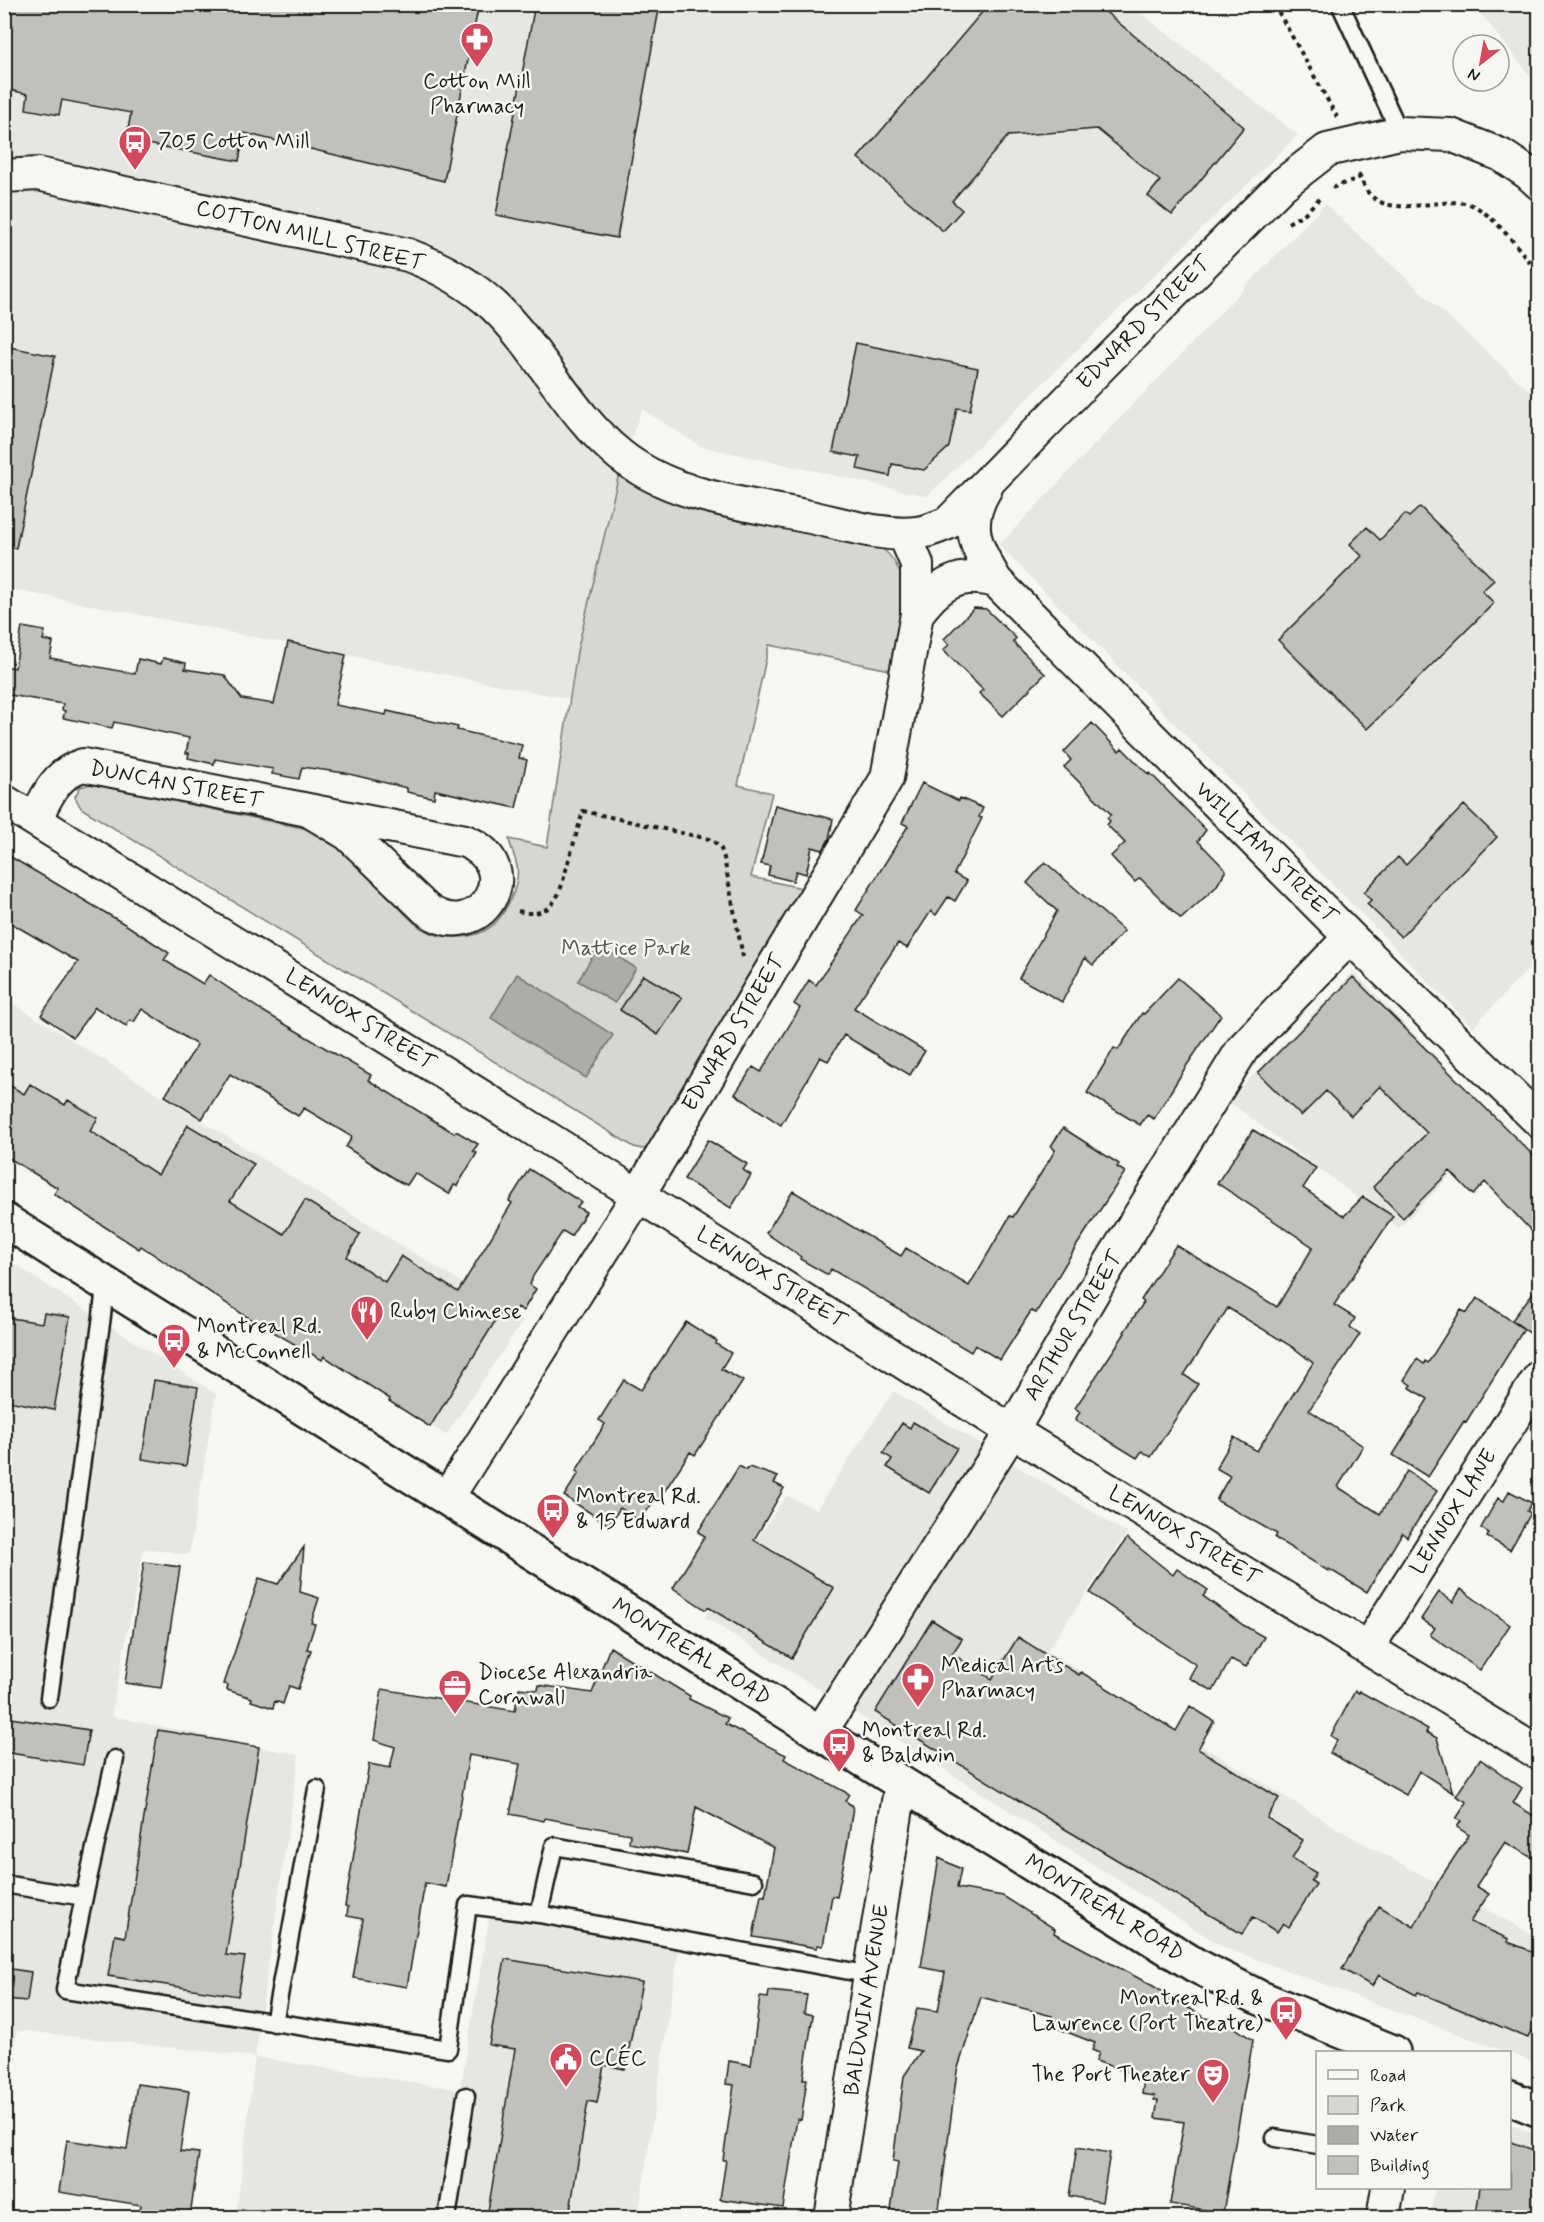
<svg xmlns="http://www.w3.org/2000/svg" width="1544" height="2222" font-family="Mynerve,sans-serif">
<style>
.built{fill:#e6e6e2}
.green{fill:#d6d6d2;stroke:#797977;stroke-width:1.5}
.water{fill:#acaca9;stroke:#727271;stroke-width:1.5}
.building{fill:#c0c0bd;stroke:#1c1c1c;stroke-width:1.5}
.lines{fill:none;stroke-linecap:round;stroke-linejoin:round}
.lane-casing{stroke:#1c1c1c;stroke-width:21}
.street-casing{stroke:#1c1c1c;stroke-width:36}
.primary-casing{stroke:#1c1c1c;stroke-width:38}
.path{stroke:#1c1c1c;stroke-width:4;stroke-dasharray:4.5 4.5;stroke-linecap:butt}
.lane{stroke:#f6f6f2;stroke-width:16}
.street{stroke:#f6f6f2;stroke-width:32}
.primary{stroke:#f6f6f2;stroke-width:33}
.labels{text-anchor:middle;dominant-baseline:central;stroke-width:5;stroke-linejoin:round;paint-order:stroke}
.poi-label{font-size:22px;fill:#1c1c1c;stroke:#f6f6f2;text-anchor:start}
.street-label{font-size:22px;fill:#1c1c1c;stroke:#f6f6f2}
.park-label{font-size:22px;fill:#545453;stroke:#f6f6f2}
</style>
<rect width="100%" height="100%" fill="#f6f6f2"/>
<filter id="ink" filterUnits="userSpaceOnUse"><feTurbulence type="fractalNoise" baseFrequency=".0167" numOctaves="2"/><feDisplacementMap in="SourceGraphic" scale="12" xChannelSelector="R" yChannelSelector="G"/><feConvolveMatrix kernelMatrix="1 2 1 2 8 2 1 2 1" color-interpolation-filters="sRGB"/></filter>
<g filter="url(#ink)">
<path class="built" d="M4,5H1130L1298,135L927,496L700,446L642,409L621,465L570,699L5,588Z
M1474,5H1539V87Z
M1325,204L1539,400V958L1473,1027L999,545Z
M1354,972L1501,1124L1399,1228L1228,1101Z
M4,998L523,1321L446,1435L5,1157Z
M5,1258L216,1394L189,1555L144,1548L111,1716L299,1755L255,2057L460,2090L489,1918L679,1947L638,2217H236L255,2057L17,2030L5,2102Z
M893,1391L1127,1533L1047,1651L1348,1835L1539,1938V2064L1223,1947L705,1617L786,1496L817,1509Z
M1510,2124L1539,2136V2217L1430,2218L1435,2188H1510Z"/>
<path class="green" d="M621,465L880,547C919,574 900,631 895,671L769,645L738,785L772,793L751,877L811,890L650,1148L642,1149L634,1147L81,808L75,797L80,787L91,784L317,831C344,851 367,875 391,899C400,908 410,921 421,928C445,942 483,941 500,917C510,904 520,882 517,866C515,857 511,848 509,839L547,847L577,652Z"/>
<path class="water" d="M599,945L636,968L615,1003L578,981Z
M517,974L613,1035L586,1078L491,1018Z"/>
<path class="building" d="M4,4H479L444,181L244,133L239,161L126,140L131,113L62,100L59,115L26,109L28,94L4,89Z
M535,4H660L617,238L496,215Z
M989,4H1096L1244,127L1172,215L1148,196L1160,181L1097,129L1008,136L952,201L962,210L943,231L858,158Z
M856,343L978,368L970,410L957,408L949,447L924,470L892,464L890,476L857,469L860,457L833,452Z
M4,346L55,356L16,548L4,547Z
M1420,507L1494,580L1482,591L1494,603L1367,729L1278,640L1362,556L1350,544L1367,527L1380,540L1405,514L1409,517Z
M974,608L986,609L1016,638L1013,642L1045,674L1003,716L979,693L983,690L943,650L949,645L944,639Z
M22,627L45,631L43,640L53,642L50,658L135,674L138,659L161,664L163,658L186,663L185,669L224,675L242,699L274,704L288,642L346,655L335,705L386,715L387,711L458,727L457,730L522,745L519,758L527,760L516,808L435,790L434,798L407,792V788L345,773L302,767L299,779L272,774L273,769L215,759L214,764L188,758L189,753H186L189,738L114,722L112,728L63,718L65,711L62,710L63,704L4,694V666L15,668Z
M1092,723L1119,751L1122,748L1149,775L1150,773L1206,830L1198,841L1226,870L1216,887L1181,919L1140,878L1135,882L1111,856L1125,843L1107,825L1110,821L1107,818L1111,814L1064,767L1071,760L1064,752Z
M922,783L959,801L960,798L983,808L979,817L982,818L954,874L967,881L955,901L948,897L936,915L931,911L907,948L898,943L854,1008L925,1051L910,1075L844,1035L828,1061L820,1057L781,1125L735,1094L753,1067L761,1072L800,1008L794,1004L809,980L816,985L863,915L856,910L908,826L902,823Z
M775,805L833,819L829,839L823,850L812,847L806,874L796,871L793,881L768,875L770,866L761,864Z
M1464,805L1497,837L1401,937L1367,904L1371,900L1364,892L1398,857L1406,865Z
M4,853L128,926L169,953L164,960L203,984L209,975L261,1010L371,1075L368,1080L454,1133L456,1131L478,1144L473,1151L477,1153L457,1186L454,1185L449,1194L415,1173L407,1185L400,1182L346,1147L352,1137L304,1108L298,1116L230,1074L202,1119L165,1096L197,1045L142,1009L134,1022L130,1020L126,1026L95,1007L73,1037L41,1015L78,962L4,919Z
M1045,862L1124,931L1093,965L1085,958L1062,1002L1019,978L1057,911L1027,883Z
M643,975L682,998L658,1035L620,1010Z
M1353,977L1539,1161V1239L1485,1182L1473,1195L1450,1171L1403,1218L1373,1187L1427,1133L1380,1086L1351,1116L1326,1091L1301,1116L1258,1073Z
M1178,978L1221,1015L1185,1068L1154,1119L1147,1115L1140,1125L1087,1093L1114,1048L1118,1050L1142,1013L1144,1014Z
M4,1082L24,1094L30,1084L65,1105L68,1100L98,1118L90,1131L158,1175L188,1125L254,1164L230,1201L284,1234L305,1200L360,1234L347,1257L385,1282L401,1256L458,1292L512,1203L509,1201L529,1169L581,1202L577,1207L586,1212L571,1236L563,1231L533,1276L530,1285L536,1289L523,1311L518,1307L512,1316L502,1310L430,1427L389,1401L390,1399L324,1356L322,1360L244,1315L141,1246L139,1249L54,1194L58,1188L4,1155Z
M1063,1128L1119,1164L1117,1167L1125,1172L1075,1248L1036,1313L1031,1311L1000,1360L975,1345L971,1352L831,1269L828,1275L800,1259L801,1257L766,1233L793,1191L901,1256L906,1248L969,1286L1010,1216L1013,1217L1050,1159L1055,1150L1051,1146Z
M1253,1130L1316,1168L1303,1188L1344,1216L1363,1197L1393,1216L1334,1305L1355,1318L1350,1327L1360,1334L1309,1410L1363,1446L1338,1487L1380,1514L1407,1471L1437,1491L1407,1537L1402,1533L1367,1592L1329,1569L1328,1571L1275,1538L1277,1534L1216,1500L1230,1476L1216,1468L1234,1437L1257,1451L1313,1363L1294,1348L1228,1308L1184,1375L1198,1384L1151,1457L1142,1451L1137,1458L1075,1420L1080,1412L1075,1408L1125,1333L1124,1332L1144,1302L1141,1300L1176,1245L1277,1307L1313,1247L1217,1183Z
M708,1140L747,1164L743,1170L751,1175L731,1208L684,1179Z
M1539,1285V1340L1512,1320Z
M1477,1298L1524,1329L1466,1422L1464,1421L1428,1477L1393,1455L1428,1399L1409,1387L1411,1385L1404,1380L1417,1359L1424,1364L1425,1361L1428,1363L1461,1310L1467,1313Z
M44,1313L70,1317L54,1410L4,1400V1317L42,1323Z
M686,1322L717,1341L716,1344L731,1353L721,1369L743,1381L695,1455L690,1452L658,1501L655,1499L640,1521L620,1508L609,1525L564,1496L579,1473L576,1471L605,1424L599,1420L624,1380L641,1390Z
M154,1380L198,1387L186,1466L142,1459Z
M913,1422L957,1448L929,1493L887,1467L892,1459L883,1453L902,1423L910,1428Z
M739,1466L746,1470L749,1467L778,1477L774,1483L784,1488L754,1540L834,1588L792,1658L708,1607L706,1610L673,1588L705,1536L698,1532Z
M1509,1491L1532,1503L1527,1511L1531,1513L1510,1550L1487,1537L1489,1533L1481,1528L1498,1498L1504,1501Z
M1127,1538L1173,1575L1177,1569L1208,1590L1203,1596L1243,1625L1264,1637L1246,1667L1231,1659L1213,1691L1189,1678L1196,1665L1090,1593Z
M304,1547L300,1592L319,1598L311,1623L315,1624L307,1649L311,1650L298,1689L289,1686L283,1704L275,1701L273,1708L251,1701L252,1698L227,1690L228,1685L224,1684L259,1578L278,1584Z
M144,1562L180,1567L161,1688L125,1683Z
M1461,1589L1510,1625L1480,1670L1430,1635L1435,1628L1421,1619L1439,1592L1453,1602Z
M932,1620L962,1639L952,1654L992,1679L1018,1637L1079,1675L1081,1672L1176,1731L1190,1706L1214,1721L1198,1749L1279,1798L1267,1818L1303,1840L1292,1858L1316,1873L1311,1881L1316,1884L1289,1927L1283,1923L1277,1932L1253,1917L1242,1934L1065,1829L875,1712Z
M610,1647L690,1696L689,1699L728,1718L725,1724L786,1755L784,1759L849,1794L845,1801L853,1806L848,1841L837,1897L832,1896L823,1946L817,1945V1948L753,1937L761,1895L765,1896L774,1848L696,1807L687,1854L629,1843L630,1834L545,1818L544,1821L510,1814L520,1764L469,1755L446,1887L425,1883L407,1987L353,1978L363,1919L347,1916L348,1907L345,1906L369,1764L390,1768L395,1747L374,1740L382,1689L515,1711L519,1688L538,1690L539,1685L592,1693Z
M1355,1691L1359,1693V1691L1428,1729L1426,1732L1437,1738L1453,1793L1419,1771L1406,1795L1330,1753L1337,1740L1331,1736Z
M4,1717L89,1730L83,1765L4,1752Z
M158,1730L259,1747L226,1955L245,1957L238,1996L108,1976L115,1935L125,1937Z
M1480,1759L1522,1788L1513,1803L1539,1819V1862L1505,1842L1476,1886L1489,1894L1470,1922L1509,1939L1508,1942L1539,1954V2035L1531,2031L1528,2038L1418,1992L1416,1995L1379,1975L1372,1986L1342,1969L1379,1906L1414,1927L1440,1879L1469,1835L1457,1827L1461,1821L1456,1819L1467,1802L1456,1796Z
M939,1858L961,1869L957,1888L1003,1896L1055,1929L1054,1933L1153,1986L1205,2018L1225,2021L1253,2040L1223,2213L1170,2204L1184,2122L1155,2118L1158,2100H1154L1155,2096L1142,2094L1144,2078L1096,2061L1099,2053L1092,2050L1095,2043L1049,2025L1052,2016L981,1997L957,2071L938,2217H890L898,2162L893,2161L904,2076L921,2051L907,2048L917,2008L938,2011L945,1972L921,1967Z
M505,1959L642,1982L625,2069L604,2065L597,2103L588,2101L569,2217H487L515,2049L489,2045Z
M4,1968L31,1972L27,2001L4,1999Z
M769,1991L807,1995L804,2013L813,2015L803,2079H807L801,2120L797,2119L783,2208L720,2199L726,2160H723L734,2085L726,2084L729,2061L751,2065L760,1997L768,1998Z
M137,2084L189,2091L180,2151L199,2153L190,2217H139L141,2205L59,2192L67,2140L127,2149Z
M1509,2141L1539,2152V2217H1494L1476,2215L1480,2187H1509Z
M1077,2147L1110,2153L1102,2202L1069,2196Z"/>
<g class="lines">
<defs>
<path id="lane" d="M1340,4L1400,133
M49,1698L102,1316L105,1284
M4,1884L84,1897L65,1990L448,2049L468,1905L539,1914L871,1975
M84,1897L115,1759
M539,1914L554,1846L754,1882
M274,2023L317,1789
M1275,2138L1318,2145
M447,2218L466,2096"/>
<path id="street" d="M4,176L38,174L408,255C440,267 469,283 494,306C541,351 569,414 620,455C672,497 743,503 805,516C841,523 881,537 917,533C927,532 938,527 948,523L1107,360L1282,185L1327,150L1400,133L1451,135L1501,155L1528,173L1540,184
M996,581L1350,937L1540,1122
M917,614C939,584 959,571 996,581C976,547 963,525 986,488
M4,801L430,1064L1012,1431L1540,1754
M308,810L465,841C529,867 479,948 426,909L348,834Z
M35,820C46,797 56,773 83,765L308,810
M447,1498L639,1194L761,987L887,778L917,614V564L904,534
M1368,1647L1540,1376
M820,1733L1012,1431L1109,1265L1243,1048L1350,937
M831,2218L901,1783
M1383,2218L1388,2188"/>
<path id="primary" d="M4,1220L820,1733L1195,1965L1258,1997L1393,2052
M1510,2098L1540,2110"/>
</defs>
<use href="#lane" class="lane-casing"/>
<use href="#street" class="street-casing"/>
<use href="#primary" class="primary-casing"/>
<path class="path" d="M1274,4L1337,117
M1359,174C1362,179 1363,186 1367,191C1388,221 1440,196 1469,204C1492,211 1525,256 1540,276
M1332,188L1361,177
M1288,223L1305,213L1319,199
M518,911C540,917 551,910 560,891L583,811L709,839L720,846L724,858L743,957"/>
<use href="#lane" class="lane"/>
<use href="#street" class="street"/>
<use href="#primary" class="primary"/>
</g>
</g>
<defs>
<symbol id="pharmacy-pin" viewBox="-11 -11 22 30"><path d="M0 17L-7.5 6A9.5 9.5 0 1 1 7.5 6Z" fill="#d1495b" stroke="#f6f6f2"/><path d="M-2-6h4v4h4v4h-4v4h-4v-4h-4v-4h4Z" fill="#fff"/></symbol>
<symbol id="bus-pin" viewBox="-11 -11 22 30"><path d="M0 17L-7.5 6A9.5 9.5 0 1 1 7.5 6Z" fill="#d1495b" stroke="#f6f6f2"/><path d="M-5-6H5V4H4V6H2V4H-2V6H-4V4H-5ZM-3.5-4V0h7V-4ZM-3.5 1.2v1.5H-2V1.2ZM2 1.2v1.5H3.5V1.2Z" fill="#fff"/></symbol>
<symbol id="restaurant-pin" viewBox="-11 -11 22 30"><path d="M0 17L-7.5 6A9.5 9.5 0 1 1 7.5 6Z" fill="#d1495b" stroke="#f6f6f2"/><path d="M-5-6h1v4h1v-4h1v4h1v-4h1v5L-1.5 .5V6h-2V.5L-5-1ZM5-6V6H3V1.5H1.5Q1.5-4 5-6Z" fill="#fff"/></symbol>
<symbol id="office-pin" viewBox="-11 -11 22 30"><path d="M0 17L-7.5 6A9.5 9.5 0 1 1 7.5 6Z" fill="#d1495b" stroke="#f6f6f2"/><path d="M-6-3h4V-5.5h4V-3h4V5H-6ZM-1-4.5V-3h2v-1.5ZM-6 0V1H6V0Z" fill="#fff"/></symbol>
<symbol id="civic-pin" viewBox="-11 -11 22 30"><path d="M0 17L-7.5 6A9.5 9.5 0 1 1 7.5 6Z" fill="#d1495b" stroke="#f6f6f2"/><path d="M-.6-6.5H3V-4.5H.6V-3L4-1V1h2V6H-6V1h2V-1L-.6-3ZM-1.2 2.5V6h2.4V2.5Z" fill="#fff"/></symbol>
<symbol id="theatre-pin" viewBox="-11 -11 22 30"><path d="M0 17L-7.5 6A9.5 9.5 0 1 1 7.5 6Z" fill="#d1495b" stroke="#f6f6f2"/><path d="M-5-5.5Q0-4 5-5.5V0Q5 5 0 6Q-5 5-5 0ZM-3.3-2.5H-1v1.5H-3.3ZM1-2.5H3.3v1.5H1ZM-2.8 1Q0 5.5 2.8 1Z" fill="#fff"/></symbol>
</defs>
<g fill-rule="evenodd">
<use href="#pharmacy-pin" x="458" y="20" width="38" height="52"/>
<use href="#bus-pin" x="116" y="123" width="38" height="52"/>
<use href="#restaurant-pin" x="348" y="1293" width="38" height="52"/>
<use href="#bus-pin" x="155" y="1321" width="38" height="52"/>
<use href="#bus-pin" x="534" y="1491" width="38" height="52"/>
<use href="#pharmacy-pin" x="899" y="1660" width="38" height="52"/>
<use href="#office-pin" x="436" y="1667" width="38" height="52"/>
<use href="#bus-pin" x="820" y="1725" width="38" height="52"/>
<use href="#bus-pin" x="1267" y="1993" width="38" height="52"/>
<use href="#civic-pin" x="547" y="2040" width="38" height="52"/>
<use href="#theatre-pin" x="1194" y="2056" width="38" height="52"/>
</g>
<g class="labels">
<g class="poi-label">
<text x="477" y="82" text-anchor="middle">Cotton Mill<tspan x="477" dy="25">Pharmacy</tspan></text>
<text x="158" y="142">705 Cotton Mill</text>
<text x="390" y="1312">Ruby Chinese</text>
<text x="197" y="1327">Montreal Rd.<tspan x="197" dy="25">&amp; McConnell</tspan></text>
<text x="576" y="1497">Montreal Rd.<tspan x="576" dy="25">&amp; 15 Edward</tspan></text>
<text x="941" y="1666">Medical Arts<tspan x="941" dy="25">Pharmacy</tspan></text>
<text x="478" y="1673">Diocese Alexandria<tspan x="478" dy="25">Cornwall</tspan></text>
<text x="862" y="1731">Montreal Rd.<tspan x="862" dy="25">&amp; Baldwin</tspan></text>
<text x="1263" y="1999" text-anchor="end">Montreal Rd. &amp;<tspan x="1263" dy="25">Lawrence (Port Theatre)</tspan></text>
<text x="589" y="2059">CCÉC</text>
<text x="1190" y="2075" text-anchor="end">The Port Theater</text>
</g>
<g class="street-label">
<text transform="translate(310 236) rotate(14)">COTTON MILL STREET</text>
<text transform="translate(1144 323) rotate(-45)">EDWARD STREET</text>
<text transform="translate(176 785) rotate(11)">DUNCAN STREET</text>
<text transform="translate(1266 853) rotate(45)">WILLIAM STREET</text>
<text transform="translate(360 1020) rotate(32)">LENNOX STREET</text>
<text transform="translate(734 1033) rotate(-59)">EDWARD STREET</text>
<text transform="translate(771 1278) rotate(32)">LENNOX STREET</text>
<text transform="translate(1074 1326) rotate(-59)">ARTHUR STREET</text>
<text transform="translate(1454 1512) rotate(-58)">LENNOX LANE</text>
<text transform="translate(1184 1536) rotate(31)">LENNOX STREET</text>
<text transform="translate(691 1652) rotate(32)">MONTREAL ROAD</text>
<text transform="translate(1104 1908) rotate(32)">MONTREAL ROAD</text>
<text transform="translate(867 2000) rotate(-81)">BALDWIN AVENUE</text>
</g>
<g class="park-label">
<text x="626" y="949">Mattice Park</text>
</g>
</g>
<rect width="1544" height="2222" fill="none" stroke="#f6f6f2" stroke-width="24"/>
<rect x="12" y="12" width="1520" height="2198" fill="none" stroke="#1c1c1c" stroke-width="2" filter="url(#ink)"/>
<rect x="1316" y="2051" width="195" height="138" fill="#f6f6f2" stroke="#9f9f9c" stroke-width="1.5"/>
<rect x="1328" y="2070" width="30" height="9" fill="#f6f6f2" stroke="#9f9f9c" stroke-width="1.5"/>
<text x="1370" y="2081" font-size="18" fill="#1c1c1c">Road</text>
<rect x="1328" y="2096" width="30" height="18" fill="#d6d6d2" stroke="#9f9f9c" stroke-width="1.5"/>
<text x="1370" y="2111" font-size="18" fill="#1c1c1c">Park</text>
<rect x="1328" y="2126" width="30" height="18" fill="#acaca9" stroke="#9f9f9c" stroke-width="1.5"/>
<text x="1370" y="2141" font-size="18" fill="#1c1c1c">Water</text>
<rect x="1328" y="2156" width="30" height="18" fill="#c0c0bd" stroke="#9f9f9c" stroke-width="1.5"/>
<text x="1370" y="2171" font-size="18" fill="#1c1c1c">Building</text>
<g transform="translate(1481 63) rotate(211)"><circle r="28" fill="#f6f6f2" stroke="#9f9f9c" stroke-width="1.5"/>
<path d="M0-4.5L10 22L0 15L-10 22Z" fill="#d1495b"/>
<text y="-9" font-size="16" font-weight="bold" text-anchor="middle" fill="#1c1c1c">N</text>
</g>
</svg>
